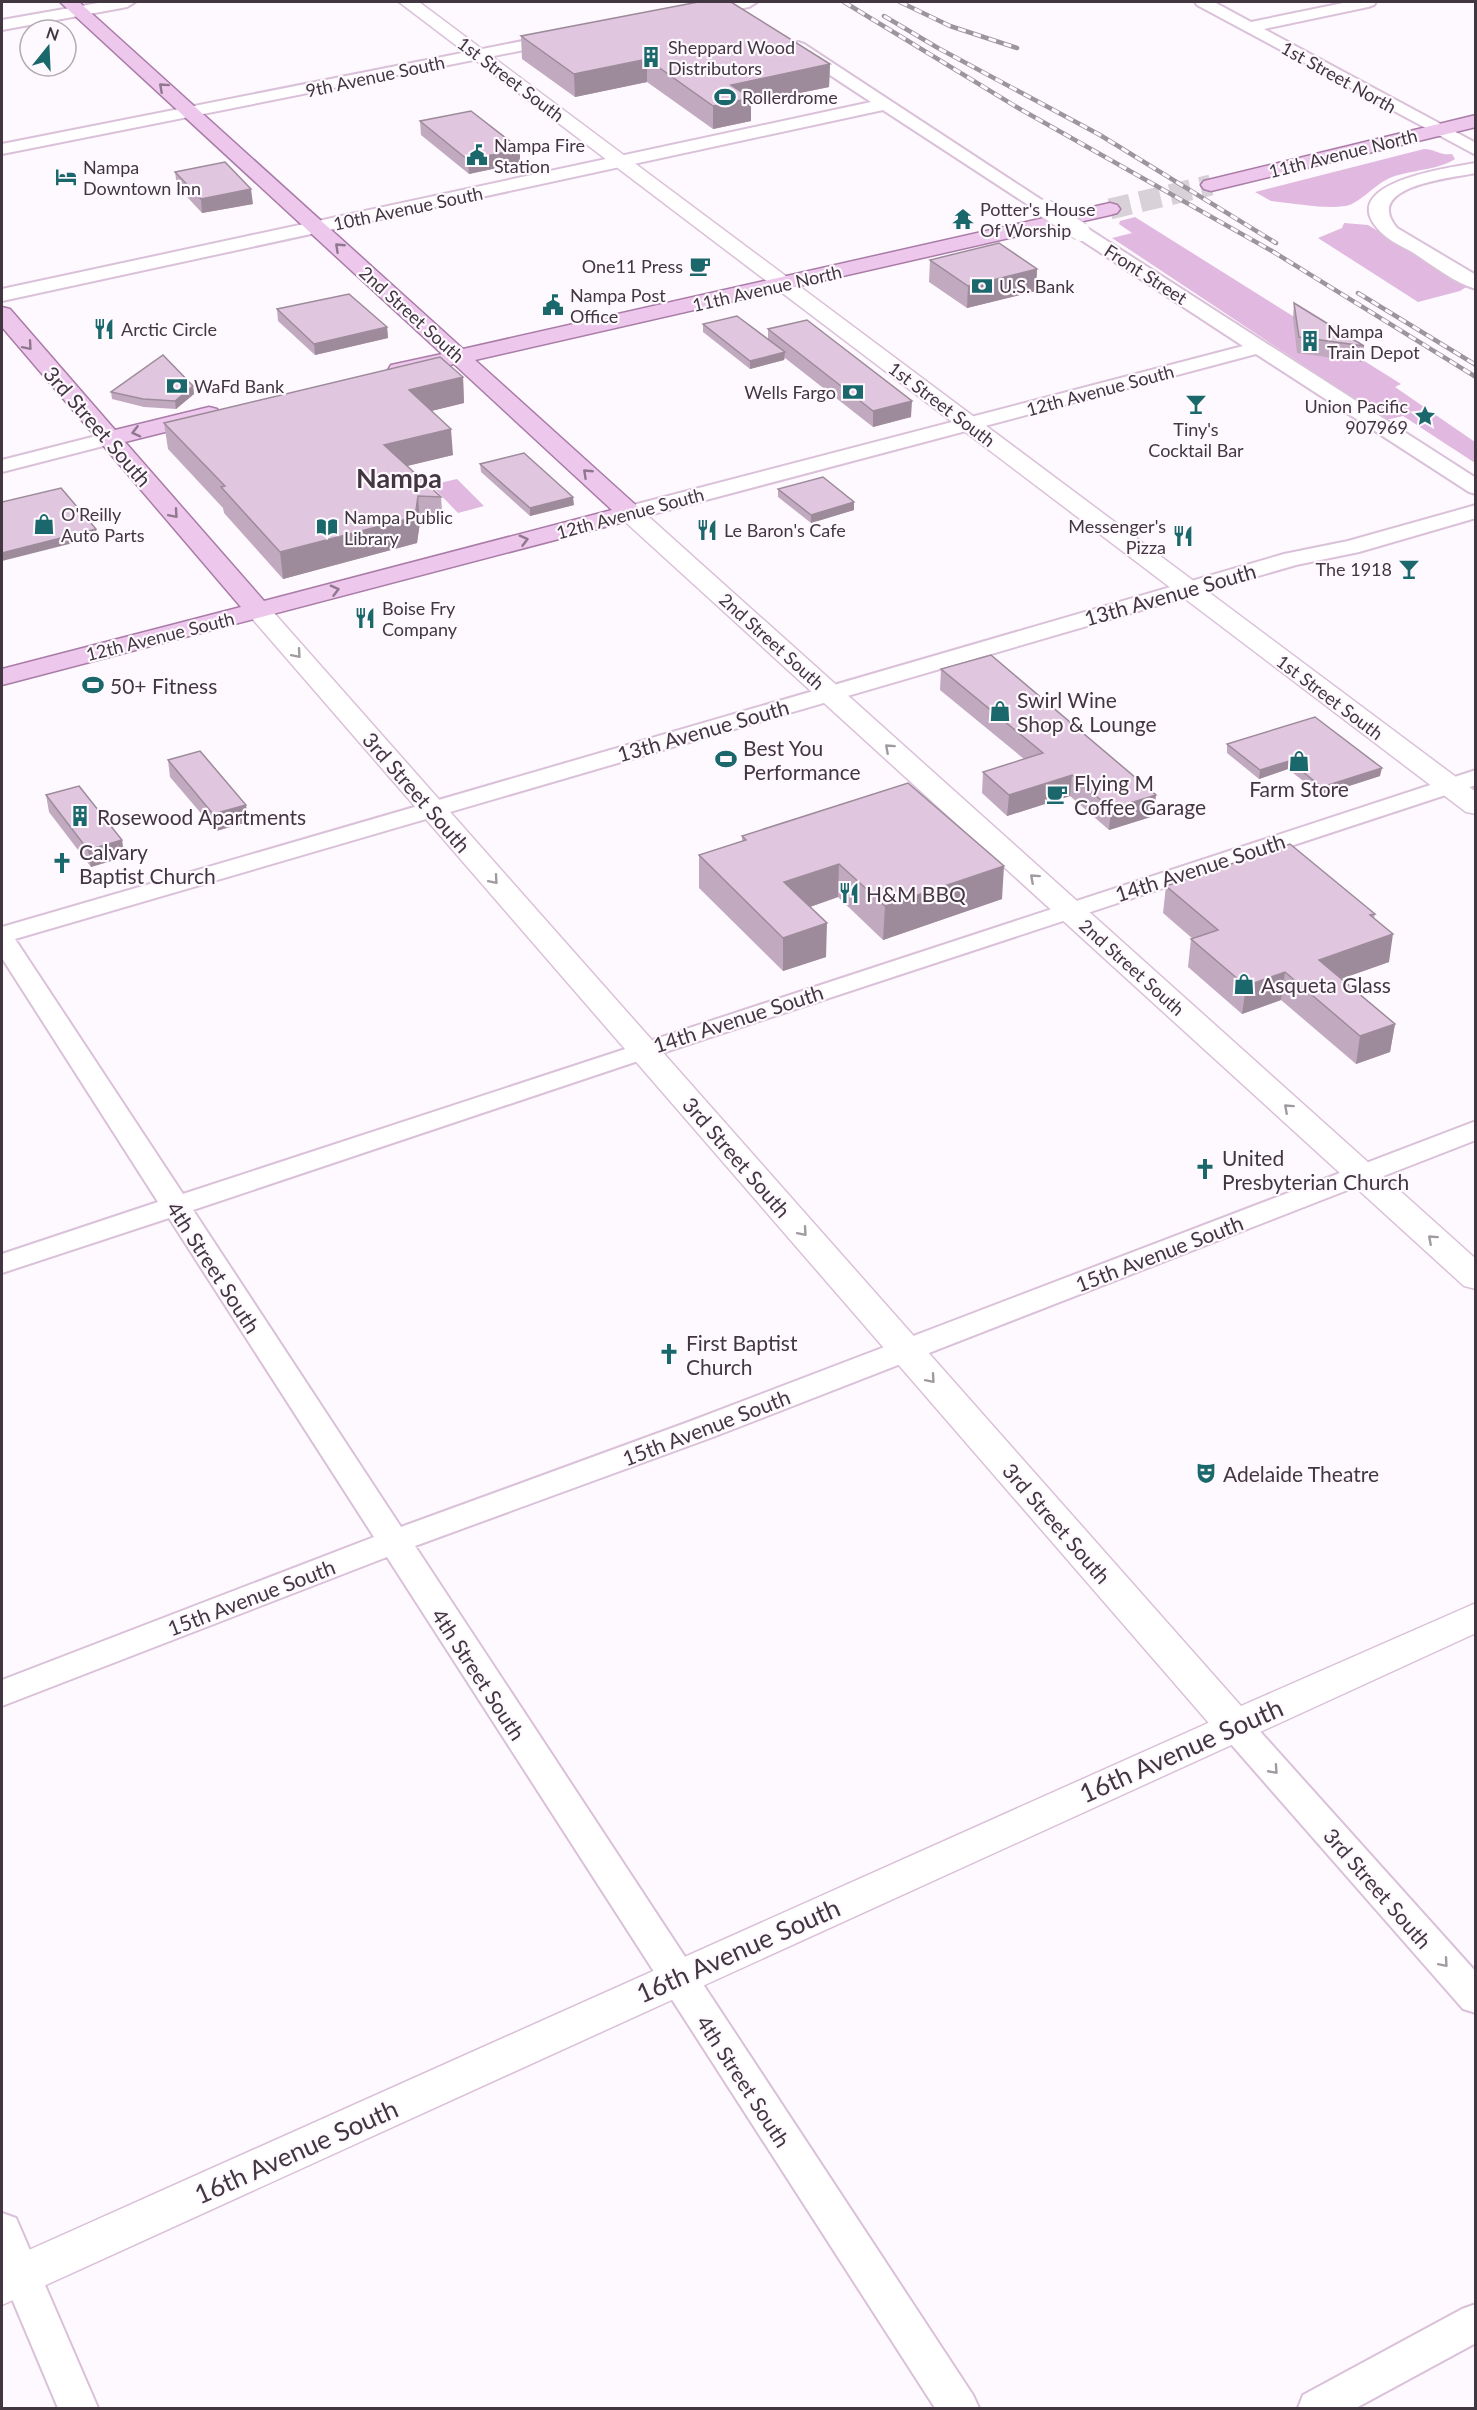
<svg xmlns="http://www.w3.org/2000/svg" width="1477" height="2410" font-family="Lato,sans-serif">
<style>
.green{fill:#e1b8df}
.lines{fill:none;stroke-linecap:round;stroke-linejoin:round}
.primary-tunnel{stroke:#d8d2d8;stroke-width:21;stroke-dasharray:21 10;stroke-linecap:butt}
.minor-casing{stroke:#dac1d9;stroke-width:4}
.tertiary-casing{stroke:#dac1d9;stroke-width:3}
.secondary-casing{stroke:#dac1d9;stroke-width:3}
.primary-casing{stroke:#a97ca8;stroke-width:3}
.minor{fill:#fff;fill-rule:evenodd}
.tertiary{fill:#fff;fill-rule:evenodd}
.secondary{fill:#fff;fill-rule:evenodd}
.primary{fill:#edc7ec;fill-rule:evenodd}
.rail-casing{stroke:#9d959d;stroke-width:4.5}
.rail{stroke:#fef9fe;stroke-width:3;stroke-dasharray:8;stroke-linecap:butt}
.minor-bridge-casing{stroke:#dac1d9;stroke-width:20;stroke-linecap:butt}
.minor-bridge{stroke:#fff;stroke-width:18}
.wall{fill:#c1aabf}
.shaded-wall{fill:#9d8b9b}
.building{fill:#e0c6de;stroke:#9d8b9b;stroke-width:1.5}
.oneway{stroke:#8f788e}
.oneway2{stroke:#a09ba0}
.labels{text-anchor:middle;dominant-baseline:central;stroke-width:4.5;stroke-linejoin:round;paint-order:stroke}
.far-poi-label{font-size:18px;fill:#423741;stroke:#fef9fe;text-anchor:start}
.far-street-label{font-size:18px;fill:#423741;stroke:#fef9fe}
.street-label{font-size:21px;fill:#423741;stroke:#fef9fe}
.poi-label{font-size:21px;fill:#423741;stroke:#fef9fe;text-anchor:start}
.near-street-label{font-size:26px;fill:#423741;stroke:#fef9fe}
.far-town-label{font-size:27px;font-weight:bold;fill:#423741;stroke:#fef9fe}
</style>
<rect width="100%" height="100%" fill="#fef9fe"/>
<path class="green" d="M1424,149C1435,149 1441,156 1452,154L1455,159C1438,170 1411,170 1392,177C1374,184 1360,204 1345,206C1324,209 1300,204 1279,202L1271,201L1255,192Z
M1135,217L1401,384L1395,387L1475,442V463L1403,416L1386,420L1112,238L1132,233L1119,224L1120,221Z
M1344,223L1368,225L1468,286L1460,291L1418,302L1318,238L1342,228Z
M457,479L484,506L458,513L431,485Z"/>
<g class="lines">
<path class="primary-tunnel" d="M1110,209L1211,185"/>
<defs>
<path id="minor" d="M104,2H135L127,7L2,30V20Z
M725,2H757L749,7L698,16L690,11L692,8Z
M1195,2H1214L1251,22L1348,2H1376L1374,5L1368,7L1264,29L1476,143V155L1197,5Z
M558,34L564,36L566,39L564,42L2,154V144Z
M798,42L804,44L1054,208L1051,212H1039L883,110L2,301V289L871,102L792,50L790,47Z
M1476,163V173C1451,178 1362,186 1397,228L1476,275V289C1454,283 1431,264 1412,252C1403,247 1392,242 1384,235C1327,184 1447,168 1476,163Z
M1081,227L1087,228L1476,478V494L1469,492L1256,354L638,518L630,519L622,518L619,513L622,508L1243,346L1075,236L1072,232L1075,228Z
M108,433L115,435L118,439L115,443L2,472V460Z
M1476,505V518L1359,552L1296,565L15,939L183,1194L1476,770V785L653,1056L193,1210L401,1527L691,1421L1476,1121V1140L713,1437L415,1546L973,2395L979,2408H935L387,1557L2,1706V1680L374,1537L169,1218L2,1273V1254L158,1202L2,958V927L1284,554L1348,541Z
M1235,1713L1247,1717L1476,1972V2013L1463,2009L1223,1735L1218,1726L1223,1717Z
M2,2213L16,2218L98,2408H58L2,2275Z
M1476,2304V2343L1356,2408H1298L1303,2395L1462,2309Z"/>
<path id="tertiary" d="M399,2H419L1476,792V814L1466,812Z
M1235,1711L1249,1715L1255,1726L1249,1737L2,2305V2262Z"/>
<path id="secondary" d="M630,506L639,508L1476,1259V1289L1464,1286L621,518L618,513L621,508Z
M258,602L267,605L1241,1706L1476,1603V1633L1249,1737L1235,1741L1221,1737L249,615L245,610L249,605Z"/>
<path id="primary" d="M60,2H79L463,349L1110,203L1117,205L1120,209L1117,213L1110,215L475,360L639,508L642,513L639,518L2,685V669L241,607L2,327V307L10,309L115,430L209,407L217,409L221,414L217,419L125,442L264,601L612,510L454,364L399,377L391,375L388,370L391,365L442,354Z
M1476,115V127L1211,191L1204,189L1201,185L1204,181Z"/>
</defs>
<use href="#minor" class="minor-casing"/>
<use href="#tertiary" class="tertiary-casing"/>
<use href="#secondary" class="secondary-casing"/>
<use href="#primary" class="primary-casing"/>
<use href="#minor" class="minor"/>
<use href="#tertiary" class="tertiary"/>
<use href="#secondary" class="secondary"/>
<use href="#primary" class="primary"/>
<defs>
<path id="rail" d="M844,2L1020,109L1272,251L1476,377
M900,2L950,26L1017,48
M884,16L938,48L1100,135L1276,243
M1358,293L1476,365"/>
</defs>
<use href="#rail" class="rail-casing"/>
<use href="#rail" class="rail"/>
<defs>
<path id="minor-bridge" d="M1045,208L1081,232"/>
</defs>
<use href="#minor-bridge" class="minor-bridge-casing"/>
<use href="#minor-bridge" class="minor-bridge"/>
</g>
<path class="wall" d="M521,36L830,64L829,87L751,103V121L713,129L647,82L575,97L522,59Z
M420,121L520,163L469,174L421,135Z
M175,172L253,204L202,213L177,186Z
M930,260L1037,269L1036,291L967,308L929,282Z
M1294,303L1364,346L1362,362L1297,353L1293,318Z
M277,309L387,327L388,338L315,355L278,321Z
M703,324L768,339V329L911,417L873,427L785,358L784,360L750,369L703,332Z
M463,377L464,403L431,411L453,455L407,466L441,497L443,523L420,522L417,543L283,579L224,513L223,508L168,449L164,423Z
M193,386L194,394L176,409L144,407L112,399L111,392Z
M480,464L574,505L530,516L481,472Z
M778,489L854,502V510L811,523L778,497Z
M941,669L1154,816L1109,830L1070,796L1007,816L982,793L983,772L1024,759L940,690Z
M1227,744L1380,776L1321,795L1288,769L1259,779L1227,753Z
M168,760L246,805L248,822L216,831L170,777Z
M46,795L122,840L124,857L91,867L49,812Z
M742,836L1002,899L883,940L838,897L810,907L826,957L783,971L699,888V855L742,841Z
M1166,886L1375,914L1374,919L1389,962L1341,979L1395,1024L1390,1052L1356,1064L1281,1000L1242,1014L1188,967L1191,939H1193L1163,913Z"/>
<path class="shaded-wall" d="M647,59V82L575,97L574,74Z
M830,64L829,87L751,103V121L713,129V106L731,85Z
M520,149V163L469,174L468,160Z
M251,189L253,204L202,213L201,199Z
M1037,269L1036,291L967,308L968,286Z
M387,327L388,338L315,355L314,344Z
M785,352L784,360L750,369V361Z
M463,377L464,403L411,416L409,390Z
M193,386L194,394L176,409L175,401Z
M912,401L911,417L873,427V411Z
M451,429L453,455L386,471L384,445Z
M418,496L420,522L417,543L283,579L280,552Z
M573,497L574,505L530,516V508Z
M854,502V510L811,523V515Z
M96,529L97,537L2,561V553Z
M1289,761L1288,769L1259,779L1260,770Z
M1382,768L1380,776L1321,795L1322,787Z
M1072,775L1070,796L1007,816L1009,795Z
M1156,795L1154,816L1109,830L1111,809Z
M246,805L248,822L216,831L213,814Z
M122,840L124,857L91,867L88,850Z
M839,864L838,897L784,916V882Z
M1004,866L1002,899L883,940L885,906Z
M827,923L826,957L783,971V938Z
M1393,934L1389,962L1315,988L1319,960Z
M1285,972L1281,1000L1242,1014L1246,986Z
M1395,1024L1390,1052L1356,1064L1360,1036Z"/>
<path class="building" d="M698,2H731L830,64L731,85L751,98L713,106L647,59L574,74L521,36Z
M471,111L520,149L468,160L420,121Z
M225,162L251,189L201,199L175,172Z
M999,243L1037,269L968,286L930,260Z
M349,294L387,327L314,344L277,309Z
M1294,303L1364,346L1299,337Z
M737,316L785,352L750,361L703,324Z
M807,320L912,401L873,411L768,329Z
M163,355L193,386L175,401L143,399L111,392Z
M440,357L463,377L409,390L451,429L384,445L441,497L418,496L415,517L280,552L221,487L225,486L164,423Z
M524,453L573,497L530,508L480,464Z
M823,477L854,502L811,515L778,489Z
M61,488L96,529L2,553V502Z
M991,655L1156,795L1111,809L1072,775L1009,795L983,772L1043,753L941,669Z
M1315,717L1382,768L1322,787L1289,761L1260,770L1227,744Z
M200,751L246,805L213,814L168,760Z
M908,783L1004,866L885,906L839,864L784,882L827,923L783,938L699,855L746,840L742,836Z
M79,786L122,840L88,850L46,795Z
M1290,844L1375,914L1370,915L1393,934L1319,960L1395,1024L1360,1036L1285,972L1246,986L1191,939L1218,930L1166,886Z"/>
<defs><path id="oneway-chevron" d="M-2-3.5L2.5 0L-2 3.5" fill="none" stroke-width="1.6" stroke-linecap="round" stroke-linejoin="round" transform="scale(1.5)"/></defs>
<g class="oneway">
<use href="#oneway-chevron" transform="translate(163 87) rotate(-138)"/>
<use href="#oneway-chevron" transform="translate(339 247) rotate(-137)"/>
<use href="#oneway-chevron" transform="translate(28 346) rotate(49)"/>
<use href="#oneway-chevron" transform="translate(136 432) rotate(166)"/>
<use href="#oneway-chevron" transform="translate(587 473) rotate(-137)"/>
<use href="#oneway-chevron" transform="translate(174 514) rotate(49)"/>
<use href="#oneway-chevron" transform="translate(524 540) rotate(-15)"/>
<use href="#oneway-chevron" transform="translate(335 590) rotate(-15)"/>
</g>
<g class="oneway2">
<use href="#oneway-chevron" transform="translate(297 654) rotate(49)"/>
<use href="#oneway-chevron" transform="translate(889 748) rotate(-138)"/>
<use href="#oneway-chevron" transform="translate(1034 878) rotate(-138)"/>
<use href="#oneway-chevron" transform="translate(494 880) rotate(49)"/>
<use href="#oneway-chevron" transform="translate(1288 1108) rotate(-138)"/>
<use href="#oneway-chevron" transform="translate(803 1232) rotate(49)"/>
<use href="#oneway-chevron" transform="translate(1432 1239) rotate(-138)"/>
<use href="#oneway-chevron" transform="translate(931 1379) rotate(49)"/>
<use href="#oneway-chevron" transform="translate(1274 1770) rotate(48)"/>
<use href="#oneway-chevron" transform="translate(1444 1963) rotate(49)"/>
</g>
<defs>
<symbol id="building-bare" viewBox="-9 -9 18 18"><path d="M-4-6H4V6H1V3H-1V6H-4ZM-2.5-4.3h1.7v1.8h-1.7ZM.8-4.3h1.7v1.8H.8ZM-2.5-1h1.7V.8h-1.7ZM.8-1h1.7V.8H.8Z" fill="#1b686c" stroke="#fef9fe" stroke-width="2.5" paint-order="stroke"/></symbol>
<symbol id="stadium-bare" viewBox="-9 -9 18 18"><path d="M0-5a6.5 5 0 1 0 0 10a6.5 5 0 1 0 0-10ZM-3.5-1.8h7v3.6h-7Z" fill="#1b686c" stroke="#fef9fe" stroke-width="2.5" paint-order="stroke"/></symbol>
<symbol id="civic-bare" viewBox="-9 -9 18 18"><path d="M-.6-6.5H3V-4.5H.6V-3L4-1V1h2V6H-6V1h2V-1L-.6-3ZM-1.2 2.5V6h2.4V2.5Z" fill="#1b686c" stroke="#fef9fe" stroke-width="2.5" paint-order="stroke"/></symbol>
<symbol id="hotel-bare" viewBox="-9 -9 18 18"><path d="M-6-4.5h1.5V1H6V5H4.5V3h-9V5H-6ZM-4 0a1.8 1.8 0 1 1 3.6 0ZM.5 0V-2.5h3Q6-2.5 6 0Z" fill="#1b686c" stroke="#fef9fe" stroke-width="2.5" paint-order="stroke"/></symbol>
<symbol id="temple-bare" viewBox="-9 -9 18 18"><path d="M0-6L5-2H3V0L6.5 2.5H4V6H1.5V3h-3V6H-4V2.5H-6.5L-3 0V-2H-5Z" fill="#1b686c" stroke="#fef9fe" stroke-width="2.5" paint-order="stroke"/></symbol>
<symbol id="cafe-bare" viewBox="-9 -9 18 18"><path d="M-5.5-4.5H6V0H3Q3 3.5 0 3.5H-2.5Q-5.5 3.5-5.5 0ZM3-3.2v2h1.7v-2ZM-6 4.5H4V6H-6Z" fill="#1b686c" stroke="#fef9fe" stroke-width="2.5" paint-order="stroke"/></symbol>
<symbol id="bank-bare" viewBox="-9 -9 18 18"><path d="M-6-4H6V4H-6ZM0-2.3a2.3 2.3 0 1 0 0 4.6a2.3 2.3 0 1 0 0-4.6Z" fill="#1b686c" stroke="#fef9fe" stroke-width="2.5" paint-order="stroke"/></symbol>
<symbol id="restaurant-bare" viewBox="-9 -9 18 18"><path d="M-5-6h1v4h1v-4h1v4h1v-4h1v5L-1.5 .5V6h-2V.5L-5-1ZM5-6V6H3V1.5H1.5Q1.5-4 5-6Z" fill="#1b686c" stroke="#fef9fe" stroke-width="2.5" paint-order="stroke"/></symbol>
<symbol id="bar-bare" viewBox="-9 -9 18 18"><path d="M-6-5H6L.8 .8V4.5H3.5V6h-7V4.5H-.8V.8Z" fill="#1b686c" stroke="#fef9fe" stroke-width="2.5" paint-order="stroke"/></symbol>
<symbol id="sight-bare" viewBox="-9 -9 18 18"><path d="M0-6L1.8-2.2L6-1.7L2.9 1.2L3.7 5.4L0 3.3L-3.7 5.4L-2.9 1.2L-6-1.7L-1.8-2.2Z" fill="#1b686c" stroke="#fef9fe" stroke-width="2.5" paint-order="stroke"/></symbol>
<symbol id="shop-bare" viewBox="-9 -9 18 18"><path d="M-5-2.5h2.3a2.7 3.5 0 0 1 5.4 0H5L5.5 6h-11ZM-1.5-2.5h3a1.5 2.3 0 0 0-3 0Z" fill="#1b686c" stroke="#fef9fe" stroke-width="2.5" paint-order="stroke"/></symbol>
<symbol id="library-bare" viewBox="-9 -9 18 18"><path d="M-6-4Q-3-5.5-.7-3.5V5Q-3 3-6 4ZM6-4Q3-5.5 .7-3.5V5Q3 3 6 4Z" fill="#1b686c" stroke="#fef9fe" stroke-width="2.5" paint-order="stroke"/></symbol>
<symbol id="church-bare" viewBox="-9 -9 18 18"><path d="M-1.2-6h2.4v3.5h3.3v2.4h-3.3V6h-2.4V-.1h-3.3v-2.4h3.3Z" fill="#1b686c" stroke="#fef9fe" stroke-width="2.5" paint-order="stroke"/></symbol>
<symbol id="theatre-bare" viewBox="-9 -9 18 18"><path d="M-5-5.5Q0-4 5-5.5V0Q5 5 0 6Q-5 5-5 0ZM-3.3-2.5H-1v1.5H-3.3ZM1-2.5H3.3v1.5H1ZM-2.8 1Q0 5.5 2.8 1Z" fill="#1b686c" stroke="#fef9fe" stroke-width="2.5" paint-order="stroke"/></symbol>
</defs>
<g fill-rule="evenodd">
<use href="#building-bare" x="636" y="42" width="30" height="30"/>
<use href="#stadium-bare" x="710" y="82" width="30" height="30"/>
<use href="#civic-bare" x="462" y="140" width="30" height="30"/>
<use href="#hotel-bare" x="51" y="162" width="30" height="30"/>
<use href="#temple-bare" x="948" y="204" width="30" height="30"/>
<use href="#cafe-bare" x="685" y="251" width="30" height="30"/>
<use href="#bank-bare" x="967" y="271" width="30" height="30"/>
<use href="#civic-bare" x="538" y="290" width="30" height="30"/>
<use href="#restaurant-bare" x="89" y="314" width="30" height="30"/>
<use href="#building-bare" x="1295" y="326" width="30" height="30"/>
<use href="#bank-bare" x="162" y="371" width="30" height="30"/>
<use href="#bank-bare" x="838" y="377" width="30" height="30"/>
<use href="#bar-bare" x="1181" y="389" width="30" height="30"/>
<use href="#sight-bare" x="1410" y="401" width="30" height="30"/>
<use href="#shop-bare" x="29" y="509" width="30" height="30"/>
<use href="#library-bare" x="312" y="512" width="30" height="30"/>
<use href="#restaurant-bare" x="692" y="515" width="30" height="30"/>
<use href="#restaurant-bare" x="1168" y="521" width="30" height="30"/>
<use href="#bar-bare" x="1394" y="554" width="30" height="30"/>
<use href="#restaurant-bare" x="350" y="603" width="30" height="30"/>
<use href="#stadium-bare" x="78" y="670" width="30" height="30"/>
<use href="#shop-bare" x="985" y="696" width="30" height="30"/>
<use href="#stadium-bare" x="711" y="744" width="30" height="30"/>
<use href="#shop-bare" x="1284" y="746" width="30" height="30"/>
<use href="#cafe-bare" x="1042" y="779" width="30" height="30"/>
<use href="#building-bare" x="65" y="801" width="30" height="30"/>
<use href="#church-bare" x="47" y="848" width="30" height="30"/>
<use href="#restaurant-bare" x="834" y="878" width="30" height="30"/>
<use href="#shop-bare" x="1229" y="969" width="30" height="30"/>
<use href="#church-bare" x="1190" y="1154" width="30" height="30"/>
<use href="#church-bare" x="654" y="1339" width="30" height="30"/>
<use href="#theatre-bare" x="1191" y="1458" width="30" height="30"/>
</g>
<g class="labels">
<g class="far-poi-label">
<text x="668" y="47">Sheppard Wood<tspan x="668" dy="21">Distributors</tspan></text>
<text x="742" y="97">Rollerdrome</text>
<text x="494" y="145">Nampa Fire<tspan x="494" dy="21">Station</tspan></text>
<text x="83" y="167">Nampa<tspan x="83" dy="21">Downtown Inn</tspan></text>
<text x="980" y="209">Potter's House<tspan x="980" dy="21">Of Worship</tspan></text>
<text x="683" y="266" text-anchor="end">One11 Press</text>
<text x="999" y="286">U.S. Bank</text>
<text x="570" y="295">Nampa Post<tspan x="570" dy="21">Office</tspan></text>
<text x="121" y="329">Arctic Circle</text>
<text x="1327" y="331">Nampa<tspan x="1327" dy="21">Train Depot</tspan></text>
<text x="194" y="386">WaFd Bank</text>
<text x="836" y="392" text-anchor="end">Wells Fargo</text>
<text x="1408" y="406" text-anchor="end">Union Pacific<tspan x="1408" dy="21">907969</tspan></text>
<text x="1196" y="429" text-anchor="middle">Tiny's<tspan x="1196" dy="21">Cocktail Bar</tspan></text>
<text x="61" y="514">O'Reilly<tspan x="61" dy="21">Auto Parts</tspan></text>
<text x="344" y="517">Nampa Public<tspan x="344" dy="21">Library</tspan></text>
<text x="1166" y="526" text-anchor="end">Messenger's<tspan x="1166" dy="21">Pizza</tspan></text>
<text x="724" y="530">Le Baron's Cafe</text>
<text x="1392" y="569" text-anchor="end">The 1918</text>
<text x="382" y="608">Boise Fry<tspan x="382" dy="21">Company</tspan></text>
</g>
<g class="far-street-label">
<text transform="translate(375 76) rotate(-12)">9th Avenue South</text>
<text transform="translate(1339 77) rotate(29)">1st Street North</text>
<text transform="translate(511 79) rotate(37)">1st Street South</text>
<text transform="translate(1343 153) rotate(-14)">11th Avenue North</text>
<text transform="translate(408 208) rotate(-12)">10th Avenue South</text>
<text transform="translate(1146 274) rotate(33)">Front Street</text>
<text transform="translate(767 288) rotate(-13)">11th Avenue North</text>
<text transform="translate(412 314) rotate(42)">2nd Street South</text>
<text transform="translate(1100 390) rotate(-15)">12th Avenue South</text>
<text transform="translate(942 404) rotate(37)">1st Street South</text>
<text transform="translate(630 513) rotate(-15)">12th Avenue South</text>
<text transform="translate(160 636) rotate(-14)">12th Avenue South</text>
<text transform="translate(772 641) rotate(42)">2nd Street South</text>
<text transform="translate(1330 697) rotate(37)">1st Street South</text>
<text transform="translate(1132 967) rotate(42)">2nd Street South</text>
</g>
<g class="street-label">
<text transform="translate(98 426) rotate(49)">3rd Street South</text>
<text transform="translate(1170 594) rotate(-16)">13th Avenue South</text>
<text transform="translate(703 730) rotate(-16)">13th Avenue South</text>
<text transform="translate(417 792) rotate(49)">3rd Street South</text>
<text transform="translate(1200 867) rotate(-18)">14th Avenue South</text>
<text transform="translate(738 1018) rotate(-18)">14th Avenue South</text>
<text transform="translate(737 1157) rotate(49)">3rd Street South</text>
<text transform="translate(1159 1253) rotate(-21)">15th Avenue South</text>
<text transform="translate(214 1267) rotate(57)">4th Street South</text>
<text transform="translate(706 1427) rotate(-21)">15th Avenue South</text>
<text transform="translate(1057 1523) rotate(49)">3rd Street South</text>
<text transform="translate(251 1597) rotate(-21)">15th Avenue South</text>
<text transform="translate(479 1674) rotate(57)">4th Street South</text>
<text transform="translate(1378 1888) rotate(49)">3rd Street South</text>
<text transform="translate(744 2081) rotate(57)">4th Street South</text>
</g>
<g class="poi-label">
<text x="110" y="685">50+ Fitness</text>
<text x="1017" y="699">Swirl Wine<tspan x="1017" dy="24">Shop &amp; Lounge</tspan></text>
<text x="743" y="747">Best You<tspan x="743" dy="24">Performance</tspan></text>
<text x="1074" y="782">Flying M<tspan x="1074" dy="24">Coffee Garage</tspan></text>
<text x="1299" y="788" text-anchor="middle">Farm Store</text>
<text x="97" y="816">Rosewood Apartments</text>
<text x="79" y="851">Calvary<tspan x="79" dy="24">Baptist Church</tspan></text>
<text x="866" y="893">H&amp;M BBQ</text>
<text x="1261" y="984">Asqueta Glass</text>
<text x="1222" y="1157">United<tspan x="1222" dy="24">Presbyterian Church</tspan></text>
<text x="686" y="1342">First Baptist<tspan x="686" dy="24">Church</tspan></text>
<text x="1223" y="1473">Adelaide Theatre</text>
</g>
<g class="near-street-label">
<text transform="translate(1181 1750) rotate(-24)">16th Avenue South</text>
<text transform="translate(738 1950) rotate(-24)">16th Avenue South</text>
<text transform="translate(296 2151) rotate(-24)">16th Avenue South</text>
</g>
<g class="far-town-label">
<text x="399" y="477">Nampa</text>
</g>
</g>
<rect width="1477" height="2410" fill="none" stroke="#423741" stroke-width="6"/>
<g transform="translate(48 48) rotate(18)"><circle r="28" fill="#fef9fe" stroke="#b3abb2" stroke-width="1.5"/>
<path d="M0-4.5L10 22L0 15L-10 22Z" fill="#1b686c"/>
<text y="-9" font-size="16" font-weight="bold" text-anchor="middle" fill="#423741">N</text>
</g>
</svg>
